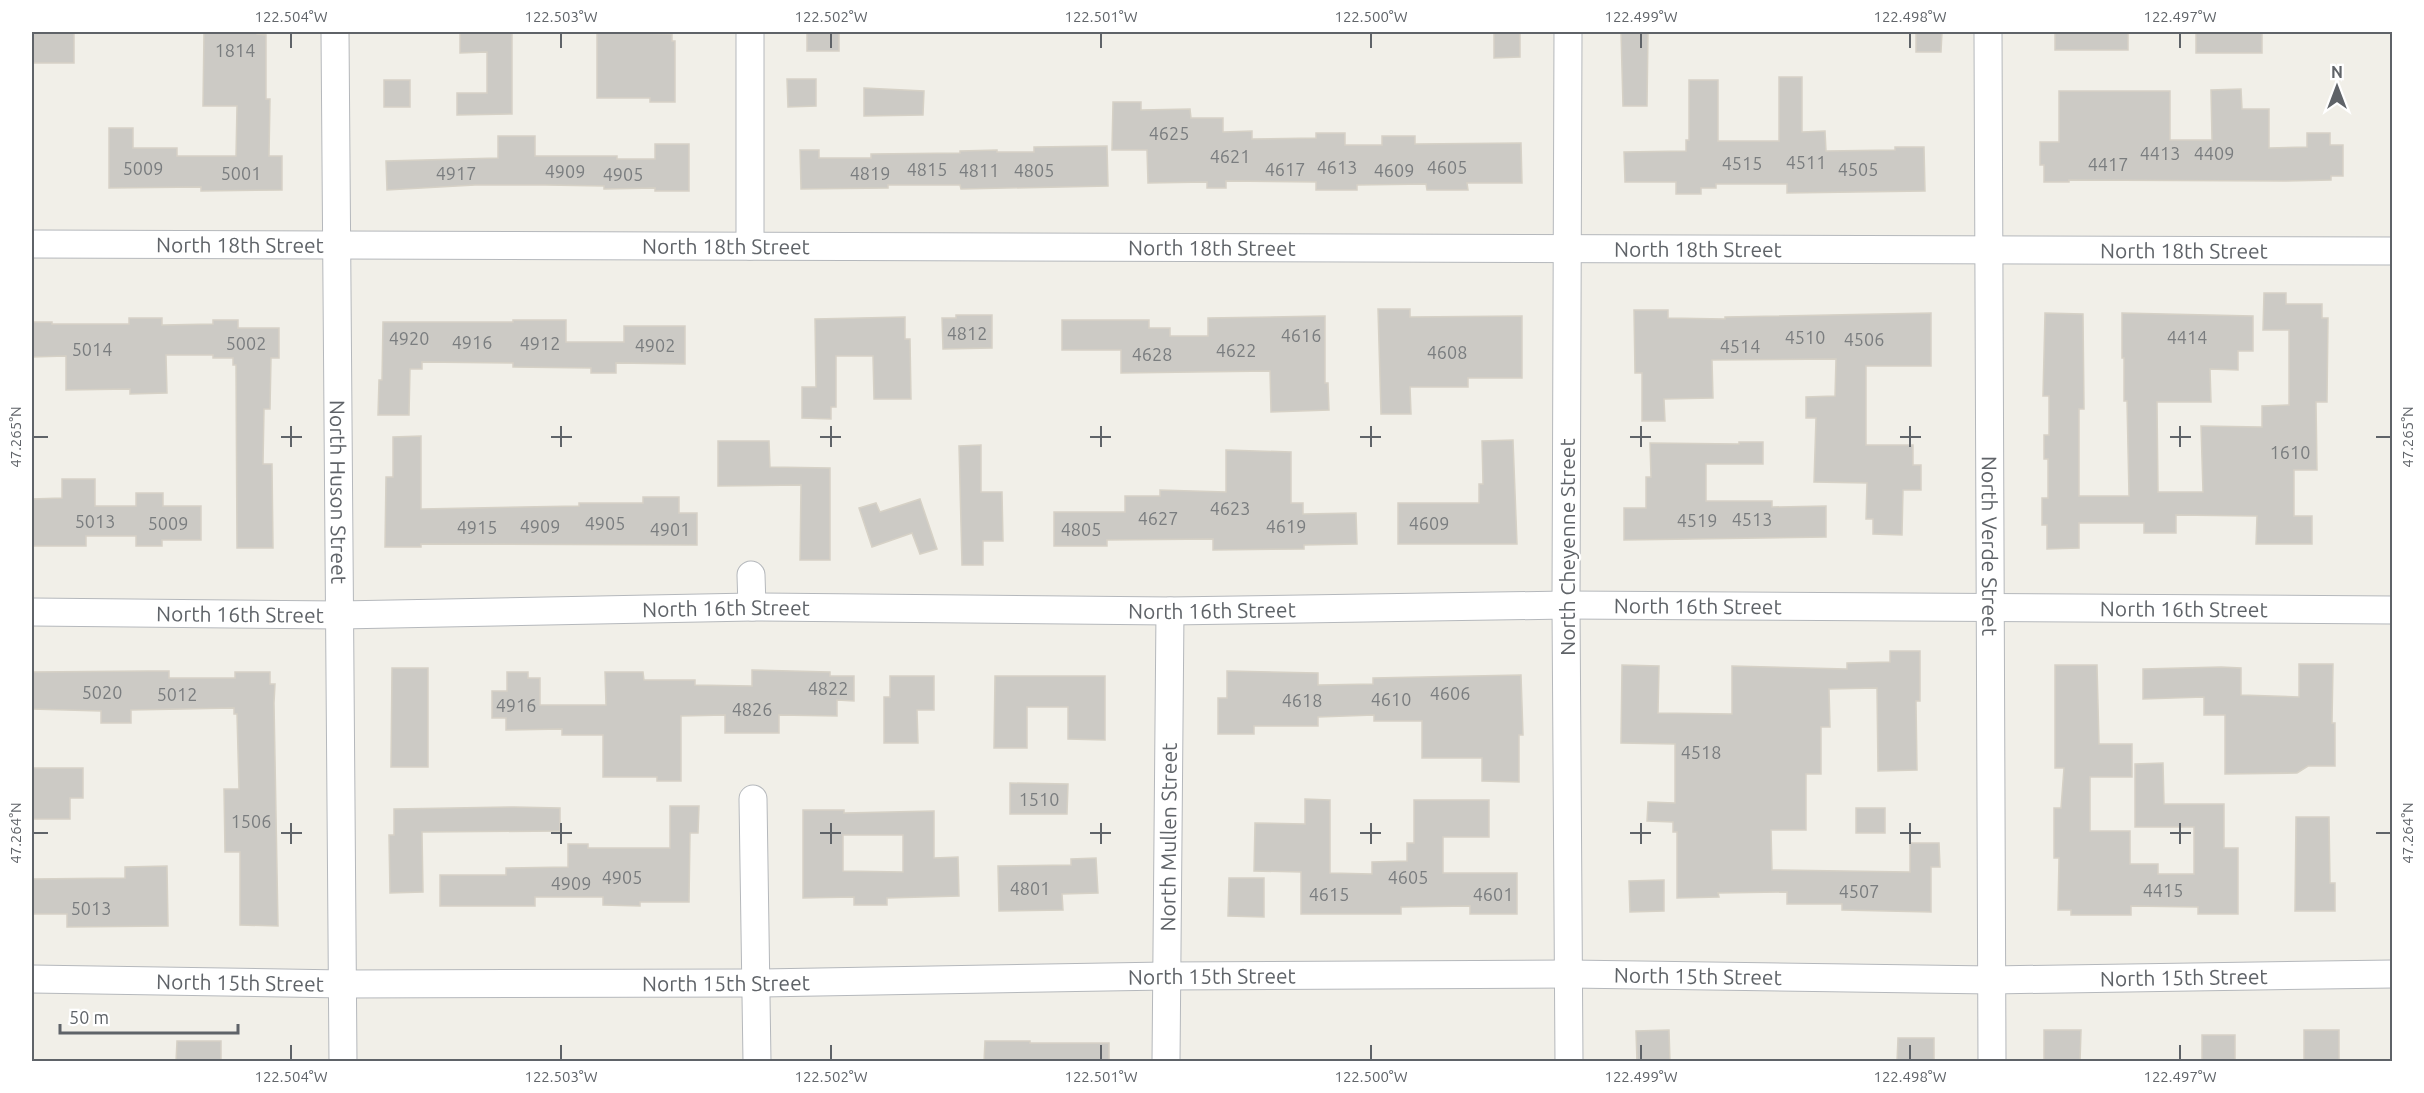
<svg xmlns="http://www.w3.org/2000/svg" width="2424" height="1093" font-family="Ubuntu,sans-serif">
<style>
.building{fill:#cccac5;stroke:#d6d1c6;stroke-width:1.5;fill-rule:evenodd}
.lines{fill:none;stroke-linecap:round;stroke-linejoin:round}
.minor-casing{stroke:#b5b8bc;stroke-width:29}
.minor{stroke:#fff;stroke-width:27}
.ticks{fill:none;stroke:#5f6368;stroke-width:2}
.labels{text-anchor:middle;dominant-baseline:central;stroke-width:4.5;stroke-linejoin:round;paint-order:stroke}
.number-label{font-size:18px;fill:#7a7d7f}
.street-label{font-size:21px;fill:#5f6368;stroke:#fff}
.neatline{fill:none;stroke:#5f6368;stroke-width:2}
.ticks-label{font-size:15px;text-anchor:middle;fill:#5f6368}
</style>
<rect width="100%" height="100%" fill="#f1efe8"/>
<path class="building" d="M32,32H74V63H32Z
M204,32H257V34L266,35V99H270L269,156H282V190L201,191V187L109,188V128H133V148H177V156H236L237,106H203Z
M460,32H512V114L457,115V93H487V52L460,53Z
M597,32L672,34V41H675V102H650V98H597Z
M807,32H839V51H807Z
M1494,32H1520V57L1494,58Z
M1621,32H1648L1647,106H1623Z
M1916,32H1942L1941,52H1916Z
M2055,32H2128V50H2055Z
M2196,32H2262V53H2196Z
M1779,77H1802V132L1825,131L1826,151L1895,150V147H1924L1925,191L1787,193V184H1716V188H1701V194H1676V182H1625L1624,152L1686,151V140H1689V80H1718V141H1779Z
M787,79H816V106L788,107Z
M384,80H410V107H384Z
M864,88L924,91L923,115L864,116Z
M2241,89L2242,109H2269V148L2307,147V133H2330V145H2343V176H2331V180L2285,181L2069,180V182H2044V165H2040V142H2059V91H2170V140H2212L2211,90Z
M1113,102H1141V110L1190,109L1191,118H1223V132L1252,131V139L1316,138V133H1345V145H1382V136H1415V144L1521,143L1522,183H1467L1468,190H1427L1426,184L1357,185V190H1316V182L1226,181V188H1207V182L1148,183L1147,150H1112Z
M498,136H535V156H617V159H655V144H689V191H655V188L604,189V186L546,185H475L387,190L386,161L498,158Z
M1107,146L1108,186L961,189L960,185H888V188L801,189L800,150H819V158H871V154L960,153V151L997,150V152H1034V147Z
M2264,293H2286V304H2322V318H2328L2327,402H2316L2317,470H2294V516H2312V544H2256L2257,516L2176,515V533H2144V523H2079V548L2047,549V525H2042V498H2048V459H2044V435H2049V396H2043L2045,313L2083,314L2084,409H2079V496H2129L2127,401H2124V358H2122V313L2253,316V351H2238V370L2210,369L2211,402H2157L2158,492H2203L2201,426L2262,427V406L2289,405V330H2263Z
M1378,309H1410V317L1522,316V378H1468V387H1410L1411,414H1381Z
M1634,310H1668V318L1725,319V317L1931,313V366H1866V445H1913V465H1921V490H1903L1902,535L1873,534V519H1866L1867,483L1814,482L1816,418H1806V397L1835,396L1836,359L1712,360L1713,398L1664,399L1665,421H1642V373H1635Z
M956,315H992V348L943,349L942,318H956Z
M1325,316V383H1328L1329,410L1271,412L1270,371L1121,373V350H1062V320H1149V328H1170V336H1208V318Z
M905,317V339H910L911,399H874L873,356H836V407H831V419L802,418V387H816L815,319Z
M129,318H162V325L213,324V320H238V328H279V358H271L270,409H264L263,464H272L273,548H237L236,365H233V358H213V355H166L167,393L130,394V389L66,390V356L32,357V322H52V324H129Z
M513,320H566V342H624V326H685V364L616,363V373H591V368L513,367V363L422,362V369H410L409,415H378L379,380H382L383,322H513Z
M421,436V509L579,506V503H643V497H679V513H697V545L421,544V547H385L386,477H393V437Z
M1513,440L1517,544H1398V503H1479V484H1483L1482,441Z
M718,441H769L770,467L830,468V560H800L801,485L718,486Z
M1739,442H1763V464H1706V501H1772V507L1826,506V537L1624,540V508H1646V477H1651L1650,443L1739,444Z
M981,445V492H1002L1003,541H983V565H962L959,446Z
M1226,450L1291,452V503H1303V514L1356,513L1357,544L1304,545V549L1213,550V539L1107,540V546H1054V512H1125V496H1160V490L1226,492Z
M62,479H95V506H136V493H163V506H201V540H162V546H136V536H86V546H32V499L62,498Z
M920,499L937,549L920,554L912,533L872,547L859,508L876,503L880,512Z
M1890,651H1920V701H1916L1917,770L1878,771L1877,688L1829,689L1830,727H1821V774H1806V830H1771L1772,870L1910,872V843H1939L1940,867H1931V912L1842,910V904H1787V892L1718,893L1719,897L1677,898V832H1673V822L1647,821L1648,802L1675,803V744L1621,743L1622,665L1659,666L1658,713L1732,714V666L1847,669V663L1890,662Z
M2299,664H2333L2332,723H2335V766H2308L2297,773L2225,774V715H2204V697L2143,699V669L2221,667L2241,668V695L2299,697Z
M2055,665H2097L2099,744H2132V777H2090V831H2130V864H2158V874H2194V827H2135V764L2163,763L2164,804H2224V848H2238V914H2198V907L2131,906V915H2071V910H2058L2059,858H2054V808H2061L2064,768H2055Z
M392,668H428V767H391Z
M752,670L830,672V676H854V701L837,700V716L779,715V733H725V715L681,716V781H657V777H603V735H562V729L506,730V718H492V691H507V672H528V678H540V705H606L605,672H643L644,680H695V685L752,686Z
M149,671H169V678H235V672H270V684H275L274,703L278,926L240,925V852H225L224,789H239L237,714H234V708L131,710V723H101V711L32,709V672Z
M1227,671L1318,673V685L1373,684V678L1521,675L1523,735H1519V782L1482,781V758H1422V721H1374V715L1318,717V726H1254V734H1218V698H1227Z
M890,676H934V710H917L918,743H884V697H890Z
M995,676H1105V740L1068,739V707H1027V748H994Z
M32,768H83V798H70V819H32Z
M1010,783L1068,784L1067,814H1010Z
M1305,799L1330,800V873L1372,874V862L1407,861V843H1414V800H1489V837H1443V873H1517V914H1470V906L1401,907V914H1301V872L1254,871L1255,823L1305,824Z
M670,806H699L698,833H690L689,902H640V906L603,905V897H535V906H440V875H506V868L568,867V844H588V848H670Z
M514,807L560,808V831L422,832L423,892L390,893L389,835H394V809Z
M1856,808H1885V833H1856Z
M803,810H844V813L934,811V858L958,857L959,896L887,898V905H854V897L803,898ZM843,835H903V872L843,871Z
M2296,817H2329L2330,883H2335V911H2295Z
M1096,858L1098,893L1062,894L1063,910L999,911L998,866L1071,865V859Z
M167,866L168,926L67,927V914H32V879L125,878V867Z
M1229,878H1264V917L1228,916Z
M1664,880V911L1630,912L1629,881Z
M1669,1030L1670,1062H1637L1636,1031Z
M2044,1030H2081L2080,1062H2044Z
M2304,1030H2339V1062H2304Z
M2202,1035H2235V1062H2202Z
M1898,1038H1934V1062H1897Z
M177,1041H221V1062H176Z
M985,1041H1030V1043H1109V1062H984Z"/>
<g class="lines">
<defs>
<g id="minor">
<path id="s1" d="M335,32L343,1062"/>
<path d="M750,32V246"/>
<path d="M1568,32L1566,605L1569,1062"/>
<path id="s2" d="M1988,32L1992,1062"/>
<path id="s3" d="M32,244L2392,251"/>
<path d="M751,575L752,607"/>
<path id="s4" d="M32,612L340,615L752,607L1170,611L1566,605L2392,610"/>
<path d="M753,799L757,1062"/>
<path id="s5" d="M32,979L343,984L757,983L1166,976L1570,974L1992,980L2392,974"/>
<path id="s6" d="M1166,1062L1170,611"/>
</g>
</defs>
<use href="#minor" class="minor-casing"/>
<use href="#minor" class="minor"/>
</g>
<path class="ticks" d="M291,33V48M561,33V48M831,33V48M1101,33V48M1371,33V48M1641,33V48M1910,33V48M2180,33V48M291,426V447M561,426V447M831,426V447M1101,426V447M1371,426V447M1641,426V447M1910,426V447M2180,426V447M33,437H48M281,437H302M551,437H572M820,437H841M1090,437H1111M1360,437H1381M1630,437H1651M1900,437H1921M2170,437H2191M2376,437H2391M291,823V844M561,823V844M831,823V844M1101,823V844M1371,823V844M1641,823V844M1910,823V844M2180,823V844M33,833H48M281,833H302M551,833H572M820,833H841M1090,833H1111M1360,833H1381M1630,833H1651M1900,833H1921M2170,833H2191M2376,833H2391M291,1045V1060M561,1045V1060M831,1045V1060M1101,1045V1060M1371,1045V1060M1641,1045V1060M1910,1045V1060M2180,1045V1060"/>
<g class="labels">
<g class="number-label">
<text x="235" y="50">1814</text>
<text x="1169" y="133">4625</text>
<text x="2160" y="153">4413</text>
<text x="2214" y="153">4409</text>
<text x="1230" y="156">4621</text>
<text x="1806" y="162">4511</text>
<text x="1742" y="163">4515</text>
<text x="2108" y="164">4417</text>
<text x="1337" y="167">4613</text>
<text x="1447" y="167">4605</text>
<text x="143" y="168">5009</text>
<text x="927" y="169">4815</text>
<text x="1285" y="169">4617</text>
<text x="1858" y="169">4505</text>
<text x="979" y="170">4811</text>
<text x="1034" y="170">4805</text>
<text x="1394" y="170">4609</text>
<text x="565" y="171">4909</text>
<text x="241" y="173">5001</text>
<text x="456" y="173">4917</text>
<text x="870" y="173">4819</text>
<text x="623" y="174">4905</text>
<text x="967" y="333">4812</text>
<text x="1301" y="335">4616</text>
<text x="1805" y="337">4510</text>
<text x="2187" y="337">4414</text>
<text x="409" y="338">4920</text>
<text x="1864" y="339">4506</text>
<text x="472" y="342">4916</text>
<text x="246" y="343">5002</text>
<text x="540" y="343">4912</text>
<text x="655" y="345">4902</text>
<text x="1740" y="346">4514</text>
<text x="92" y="349">5014</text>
<text x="1236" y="350">4622</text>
<text x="1447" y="352">4608</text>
<text x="1152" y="354">4628</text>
<text x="2290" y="452">1610</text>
<text x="1230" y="508">4623</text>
<text x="1158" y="518">4627</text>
<text x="1752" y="519">4513</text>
<text x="1697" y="520">4519</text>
<text x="95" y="521">5013</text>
<text x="168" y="523">5009</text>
<text x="605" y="523">4905</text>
<text x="1429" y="523">4609</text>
<text x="540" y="526">4909</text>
<text x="1286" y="526">4619</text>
<text x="477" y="527">4915</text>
<text x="670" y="529">4901</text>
<text x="1081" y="529">4805</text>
<text x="828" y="688">4822</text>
<text x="102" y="692">5020</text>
<text x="1450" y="693">4606</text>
<text x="177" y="694">5012</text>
<text x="1391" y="699">4610</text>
<text x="1302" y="700">4618</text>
<text x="516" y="705">4916</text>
<text x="752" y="709">4826</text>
<text x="1701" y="752">4518</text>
<text x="1039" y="799">1510</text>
<text x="251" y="821">1506</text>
<text x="622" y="877">4905</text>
<text x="1408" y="877">4605</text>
<text x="571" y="883">4909</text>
<text x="1030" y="888">4801</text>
<text x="2163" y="890">4415</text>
<text x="1859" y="891">4507</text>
<text x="1329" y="894">4615</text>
<text x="1493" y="894">4601</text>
<text x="91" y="908">5013</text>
</g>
<g class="street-label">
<text stroke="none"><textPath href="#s3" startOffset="208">North 18th Street</textPath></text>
<text stroke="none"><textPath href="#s3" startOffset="694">North 18th Street</textPath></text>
<text stroke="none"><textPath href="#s3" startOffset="1180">North 18th Street</textPath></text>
<text stroke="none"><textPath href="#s3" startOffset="1666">North 18th Street</textPath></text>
<text stroke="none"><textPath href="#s3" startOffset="2152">North 18th Street</textPath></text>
<text stroke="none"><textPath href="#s1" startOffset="460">North Huson Street</textPath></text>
<text transform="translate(1567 547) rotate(-90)">North Cheyenne Street</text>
<text stroke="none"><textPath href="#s2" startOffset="514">North Verde Street</textPath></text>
<text stroke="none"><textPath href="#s4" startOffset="1666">North 16th Street</textPath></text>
<text stroke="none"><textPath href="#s4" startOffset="694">North 16th Street</textPath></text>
<text stroke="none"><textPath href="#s4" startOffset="2152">North 16th Street</textPath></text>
<text stroke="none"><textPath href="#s4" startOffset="1180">North 16th Street</textPath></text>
<text stroke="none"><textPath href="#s4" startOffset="208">North 16th Street</textPath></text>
<text stroke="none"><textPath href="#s6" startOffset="225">North Mullen Street</textPath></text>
<text stroke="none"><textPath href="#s5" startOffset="1180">North 15th Street</textPath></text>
<text stroke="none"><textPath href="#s5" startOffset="1666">North 15th Street</textPath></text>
<text stroke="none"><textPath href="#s5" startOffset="2152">North 15th Street</textPath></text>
<text stroke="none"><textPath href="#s5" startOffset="208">North 15th Street</textPath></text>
<text stroke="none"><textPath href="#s5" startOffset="694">North 15th Street</textPath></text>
</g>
</g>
<rect width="2424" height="1093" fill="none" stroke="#ffffff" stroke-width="66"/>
<g transform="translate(2337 87)" stroke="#ffffff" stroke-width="4.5" paint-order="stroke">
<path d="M0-4.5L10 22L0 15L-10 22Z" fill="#5f6368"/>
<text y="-9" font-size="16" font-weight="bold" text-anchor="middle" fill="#5f6368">N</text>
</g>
<path d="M60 1024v9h178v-9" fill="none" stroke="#5f6368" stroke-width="3"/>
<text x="69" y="1024" font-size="18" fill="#5f6368" stroke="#ffffff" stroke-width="4.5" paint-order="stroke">50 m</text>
<rect x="33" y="33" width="2358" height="1027" class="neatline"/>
<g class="ticks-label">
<text x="291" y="22">122.504°W</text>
<text x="561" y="22">122.503°W</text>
<text x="831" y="22">122.502°W</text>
<text x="1101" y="22">122.501°W</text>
<text x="1371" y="22">122.500°W</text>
<text x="1641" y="22">122.499°W</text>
<text x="1910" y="22">122.498°W</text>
<text x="2180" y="22">122.497°W</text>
<text transform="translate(16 437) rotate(-90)" y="5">47.265°N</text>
<text transform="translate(2408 437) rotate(-90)" y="5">47.265°N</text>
<text transform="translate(16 833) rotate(-90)" y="5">47.264°N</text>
<text transform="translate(2408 833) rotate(-90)" y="5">47.264°N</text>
<text x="291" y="1082">122.504°W</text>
<text x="561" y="1082">122.503°W</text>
<text x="831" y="1082">122.502°W</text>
<text x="1101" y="1082">122.501°W</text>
<text x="1371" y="1082">122.500°W</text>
<text x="1641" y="1082">122.499°W</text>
<text x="1910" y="1082">122.498°W</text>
<text x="2180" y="1082">122.497°W</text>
</g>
</svg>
